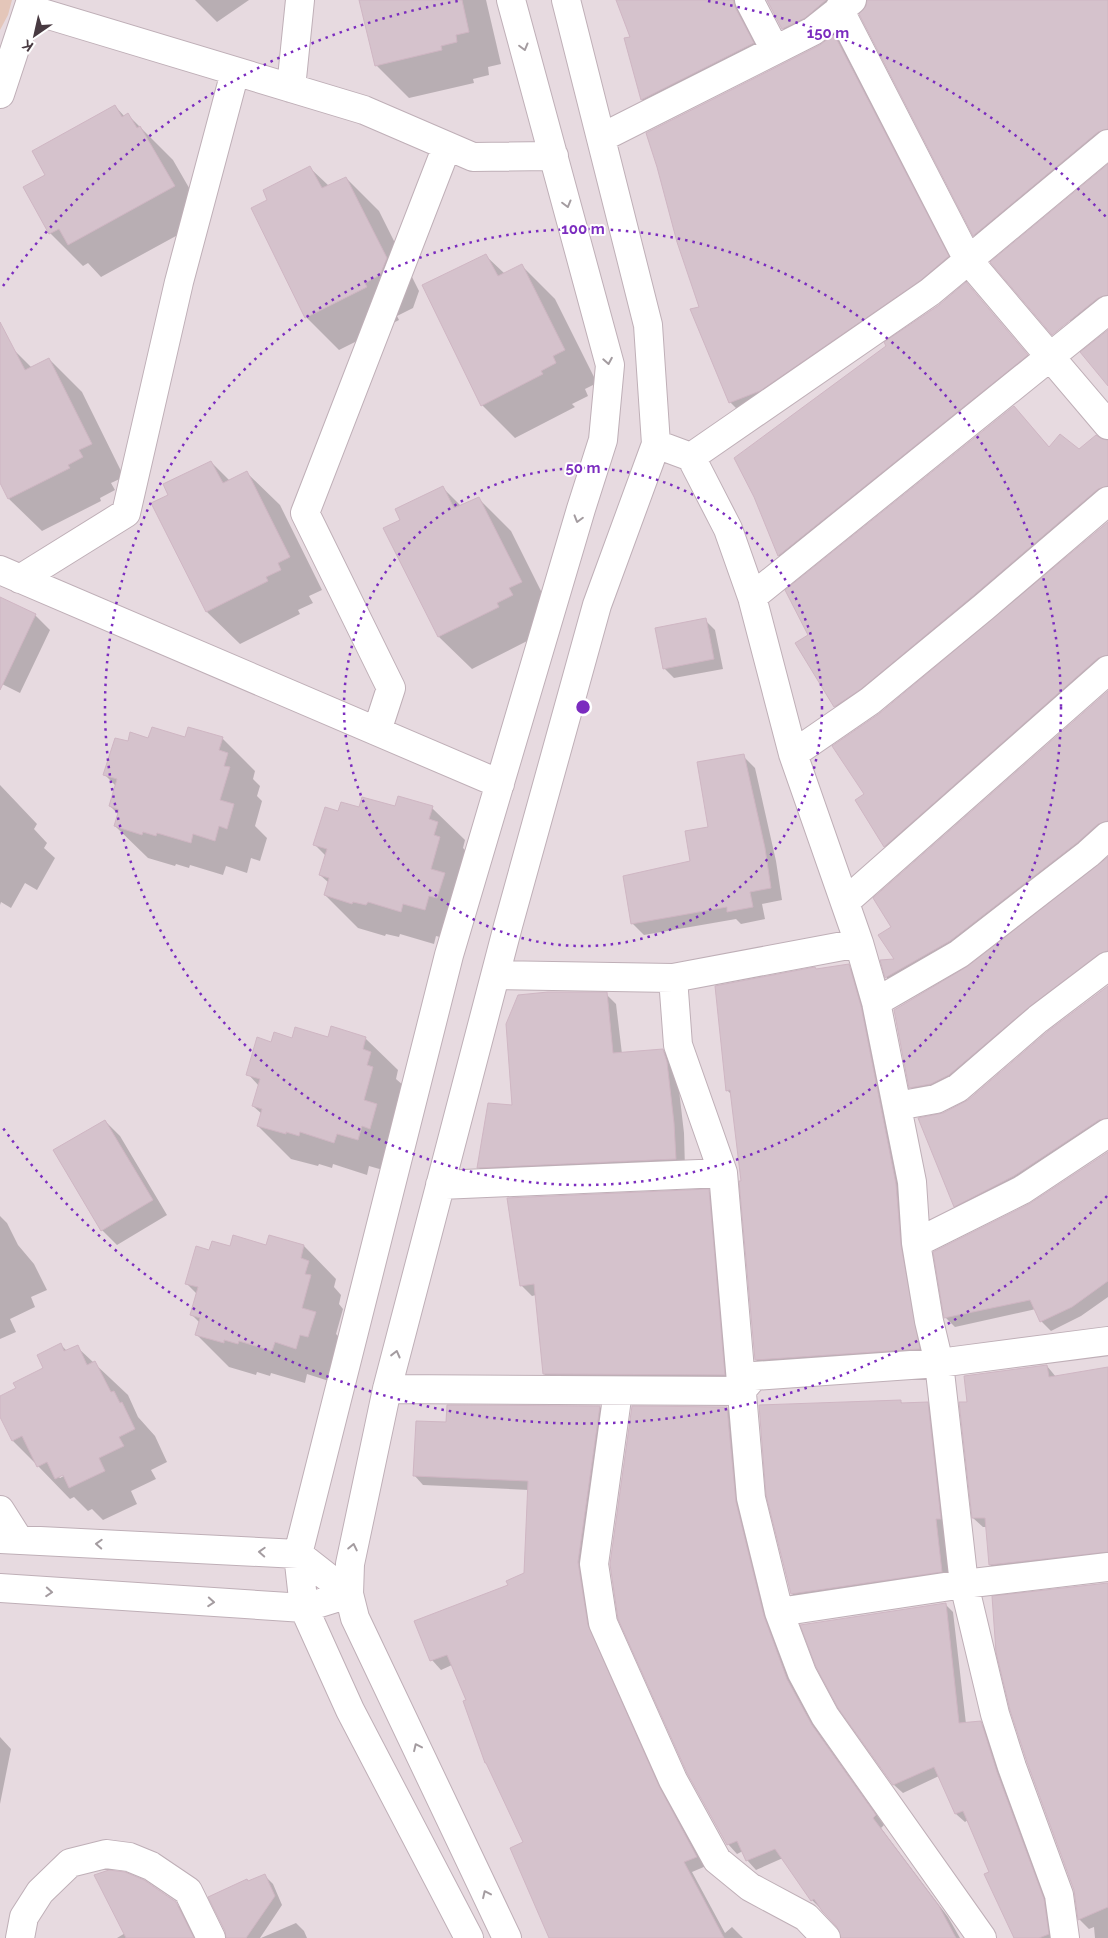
<svg xmlns="http://www.w3.org/2000/svg" width="1108" height="1938" font-family="Raleway,sans-serif">
<style>
.residential{fill:#e7dae0}
.green{fill:#e4c6b9}
.shadow{fill:#0003;fill-rule:evenodd}
.building{fill:#d5c2cc;stroke:#cfb6c3}
.lines{fill:none;stroke-linecap:round;stroke-linejoin:round}
.minor-casing{stroke:#bfafb7;stroke-width:30}
.minor{stroke:#fff;stroke-width:28}
.oneway{stroke:#a49ca0}
.ring{fill:none;stroke:#7b2cbf;stroke-width:2.5;stroke-dasharray:2.5 5}
.centre{fill:#7b2cbf;stroke:#fff;stroke-width:2.5}
.ring-label{font-size:15px;text-anchor:middle;font-weight:bold;fill:#7b2cbf;stroke:#fff;stroke-width:4;stroke-linejoin:round;paint-order:stroke}
</style>
<rect width="100%" height="100%" fill="#f4ebef"/>
<path class="residential" d="M0,0H1108V1938H0Z"/>
<path class="green" d="M0,0H12L8,15L0,30Z"/>
<path class="shadow" d="M195,0H249L217,22Z
M361,0H486L501,64L488,67L489,75L473,79L474,83L409,98L376,65Z
M618,0H746L762,53L651,109L642,100L626,39L631,37Z
M768,0H848L792,38L783,28Z
M868,0H1108V141L983,244L974,235L861,14L868,6Z
M834,36L843,45L957,266L740,412L730,402L658,167Z
M115,106L125,117L128,115L173,160L207,219L101,277L88,263L83,266L50,233L47,175Z
M1108,166V307L1079,330L1070,321Z
M310,168L329,186L346,178L379,211L419,291L413,308L397,316L399,320L339,350L306,317L269,200Z
M486,256L505,274L522,266L555,299L597,383L585,389L588,396L572,404L575,407L515,438L482,405Z
M966,284L1036,365L788,565L779,556L755,496L940,306Z
M13,349L32,368L49,359L82,392L124,477L111,483L115,490L100,498L101,501L42,531L9,499L0,480V356Z
M1014,407L1050,448L1079,450L1108,444V498L844,715L835,706L810,635Z
M211,462L230,481L247,473L280,505L322,590L309,596L313,603L298,610L300,614L240,644L207,612L153,503L170,495Z
M442,487L461,506L478,498L511,531L553,615L544,628L529,636L531,639L472,669L439,637L385,529L402,520Z
M1108,523V667L894,855L885,846L865,794L881,714Z
M0,598L35,615L50,630L20,693L0,683Z
M705,620L715,630L723,669L674,678L664,668Z
M1108,693V833L896,987L887,978L882,962L896,960L893,927Z
M222,738L255,771L253,779L260,786L257,796L262,801L255,826L267,838L260,861L251,858L247,873L226,866L223,875L190,865L189,868L176,864L175,866L148,858L115,826L119,815L110,806L116,786L105,775L129,743L149,739Z
M743,756L755,768L776,861L782,900L762,904L765,919L741,924L736,919L644,935L632,923L691,862L710,828Z
M0,785L37,824L34,829L47,843L44,848L55,858L37,890L25,883L11,908L1,902L0,905Z
M359,808H432L465,840L463,848L470,855L458,942L436,936L434,944L400,934L399,937L386,934L385,936L358,928L325,895L329,883L320,875L326,856L314,844L339,812Z
M1108,859V963L959,1084L920,1097L910,1087L969,967Z
M848,966L857,975L905,1194L928,1357L765,1369L756,1360L743,1182L732,1095L727,1090L816,970Z
M1108,987V1130L964,1215L955,1206L943,1114L969,1101Z
M606,994L616,1004L622,1054L663,1050L673,1060L677,1073L684,1133L685,1169L488,1177L478,1167L513,1106Z
M365,1038L398,1070L396,1079L404,1086L390,1172L369,1166L367,1175L333,1164L332,1168L319,1164L318,1166L291,1159L258,1126L262,1114L253,1106L259,1086L248,1074L272,1043L292,1039Z
M105,1121L120,1136L167,1215L117,1245L102,1230Z
M1108,1153V1297L1081,1316L1051,1331L1042,1322L1036,1309L955,1327L946,1318L935,1253L1031,1204Z
M708,1191L719,1201L735,1385L554,1384L544,1374L536,1295L532,1296L521,1285Z
M0,1216L7,1223L18,1245L34,1264L47,1290L31,1297L35,1307L10,1319L16,1332L0,1339Z
M270,1236L304,1246L336,1279L334,1287L341,1295L339,1304L343,1309L336,1334L348,1346L329,1381L307,1374L305,1383L271,1373L270,1376L257,1372L256,1375L229,1367L196,1334L200,1323L191,1314L197,1294L186,1283L210,1251L230,1247H267Z
M61,1345L67,1351L77,1347L128,1395L138,1417L155,1436L167,1462L151,1470L156,1479L131,1491L137,1504L103,1520L92,1509L88,1511L74,1497L70,1499L38,1466L13,1441L0,1415V1407L18,1388L45,1369ZM69,1473L60,1478L58,1476Z
M1047,1366L1056,1377L1108,1369V1561L1000,1574L990,1565L987,1527H983L973,1518L969,1403Z
M900,1401L903,1404H927L936,1412L950,1580L800,1602L792,1594Z
M600,1407L609,1416L587,1572L706,1866L692,1872L725,1933L732,1927L743,1938H550L525,1843L452,1665L441,1670L432,1660L525,1574L529,1490L423,1485L414,1475L447,1423Z
M727,1408L736,1417L797,1691L821,1736L884,1825L881,1828L948,1917L960,1938H842L838,1926L812,1900L783,1858L756,1870L747,1860L743,1851L737,1854L728,1844Z
M1108,1584V1938H1095L1094,1927L1089,1929L1080,1920L1075,1889Z
M945,1604L953,1612L966,1724L980,1722L989,1731L1052,1908L1056,1938H1014L991,1873L968,1820L965,1822L956,1814L939,1776L903,1793L894,1785L839,1707Z
M0,1737L11,1749L0,1804Z
M265,1876L273,1884L282,1905L260,1938H228L249,1882Z
M175,1903L184,1911L197,1938H117Z
M296,1923L304,1931L307,1938H261Z"/>
<path class="building" d="M359,0H462L469,32L456,35L457,42L441,46L442,50L375,66Z
M616,0H733L735,7L754,43L641,100L624,38L630,37Z
M767,0H826L805,18L782,29Z
M867,0H1108V129L1098,132L973,236L859,14L866,6Z
M834,34L949,256L921,280L760,391L729,403L690,309L699,307L677,242L657,167L646,133L820,45Z
M115,105L122,117L128,113L137,128L140,126L175,186L68,245L59,229L49,234L23,187L45,175L32,151Z
M1108,164V295L1098,298L1052,335L990,262Z
M310,166L322,188L346,177L387,258L380,275L365,283L367,287L305,318L251,208L267,200L263,190Z
M486,254L498,276L522,264L565,350L553,356L556,363L541,371L543,374L481,406L422,285Z
M966,282L1028,355L778,556L754,497L734,458L886,346L884,342L939,305Z
M0,322L25,370L49,358L92,444L79,450L83,457L68,465L70,468L8,499L0,483Z
M1108,330V386L1080,352Z
M1014,406L1049,447L1060,434L1079,449L1096,435L1102,439L1108,440V486L1098,489L974,595L861,689L834,707L795,643L808,635L785,590Z
M211,461L223,483L247,471L290,557L278,563L281,570L266,577L268,581L206,612L151,503L168,495L163,484Z
M443,486L454,508L479,497L522,582L509,588L513,595L497,603L499,607L438,637L383,528L400,520L395,509Z
M1108,522V655L1098,658L884,847L855,800L864,794L832,746L880,713Z
M0,597L36,614L0,690Z
M706,618L714,659L663,669L655,628Z
M1108,691V821L1098,824L1078,842L950,941L885,978L880,960L894,959L878,935L891,927L873,898Z
M152,727L185,737L188,727L223,737L219,750L228,753L224,766L230,767L220,800L234,804L227,829L219,826L215,841L193,834L191,843L157,833L156,836L143,832L142,835L114,826L119,810L109,806L117,779L103,775L115,738L128,741L130,732L148,738Z
M744,754L765,848L771,888L750,892L753,907L727,912V907L631,924L623,876L690,861L685,831L708,827L697,762Z
M398,796L433,806L429,819L438,822L434,835L440,837L431,869L445,873L437,898L429,896L425,910L403,904L401,912L368,902L366,905L353,902L352,904L324,895L329,878L319,875L327,849L313,845L325,807L338,811L341,802L359,807L362,797L395,806Z
M1108,857V951L1099,954L1029,1007L949,1075L931,1084L909,1088L894,1010L968,966Z
M849,964L861,1006L896,1184L901,1245L920,1349L755,1360L739,1181H741L730,1090L726,1091L715,986L815,967L816,969Z
M1108,986V1118L1099,1120L1014,1176L954,1207L918,1118L943,1113L968,1100L1048,1031Z
M548,992H607L613,1053L663,1049L667,1062L674,1123L676,1159L477,1168L488,1103L512,1105L506,1024L518,995Z
M331,1026L366,1037L363,1049L371,1052L367,1065L373,1067L364,1100L377,1104L370,1129L362,1126L358,1140L337,1134L334,1143L300,1132L299,1136L286,1132V1134L257,1126L262,1109L252,1106L260,1079L246,1075L257,1037L271,1042L274,1032L292,1038L295,1027L328,1037Z
M105,1120L153,1200L101,1231L53,1150Z
M1108,1152V1281L1072,1307L1040,1322L1030,1300L944,1318L933,1252L1029,1204Z
M709,1189L725,1375L543,1374L534,1284L520,1286L507,1198Z
M233,1235L266,1245L269,1235L304,1245L301,1258L309,1261L305,1274L311,1275L302,1308L316,1312L308,1337L300,1335L296,1349L275,1342L272,1351L239,1341L238,1344L224,1340V1343L195,1335L200,1318L190,1315L198,1287L185,1284L196,1246L209,1250L212,1241L230,1246Z
M61,1343L64,1351L78,1345L87,1365L95,1361L111,1392L114,1391L120,1403L122,1402L135,1429L119,1437L124,1446L99,1458L105,1471L69,1488L63,1475L55,1479L47,1462L37,1467L22,1436L12,1441L0,1417V1396L16,1388L13,1383L43,1368L37,1355Z
M1047,1365L1049,1377L1108,1367V1552L989,1565L985,1518H972L959,1402H967L964,1376Z
M901,1400V1403L928,1402L941,1519H936L942,1572L791,1594L766,1495L759,1405Z
M447,1405L600,1406L578,1562L588,1625L659,1786L697,1857L684,1862L724,1938H549L510,1848L523,1842L486,1763H485L463,1701L466,1700L447,1655L430,1661L414,1621L508,1585L506,1581L524,1573L528,1481L413,1476L416,1421L446,1422Z
M632,1406L727,1407L736,1502L764,1616L787,1679L812,1725L876,1815L873,1818L939,1906L956,1938H841L837,1927L822,1911L814,1899L811,1901L775,1849L746,1861L737,1841L727,1845L687,1773L618,1619L610,1564Z
M1108,1583V1907L1078,1920L1074,1890L1027,1762L1010,1710L996,1652L992,1596Z
M946,1603L959,1723L981,1721L997,1772L1044,1899L1049,1934L1039,1938H1014L984,1874L989,1872L963,1811L955,1814L934,1767L893,1785L838,1708L816,1667L800,1625Z
M109,1870L125,1872L144,1880L176,1902L194,1938H126L94,1875Z
M265,1874L275,1896L246,1938H226L225,1931L208,1897L247,1879L248,1881Z"/>
<g class="lines">
<defs>
<path id="minor" d="M749,0L775,50
M29,9L364,110L473,157L554,156
M839,9L968,260L1108,425
M291,88L300,0
M0,94L31,0
M601,138L813,31L852,0
M656,444L691,457L728,529L752,597L793,754L859,943L876,1002L912,1182L916,1243L929,1321L939,1363L964,1584L995,1714L1012,1767L1059,1895L1065,1938
M691,457L930,292L1108,144
M0,570L500,784
M20,579L126,513L179,282L235,72
M752,597L1108,310
M377,731L391,688L305,513L447,146
M793,754L870,701L984,607L1108,501
M845,902L1108,670
M496,975L673,978L859,943
M673,978L678,1045L723,1173L751,1498L779,1612L802,1673L825,1716L982,1938
M876,1002L959,954L1088,854L1108,836
M897,1106L936,1099L958,1088L1038,1019L1108,966
M440,1185L723,1173
M916,1243L1022,1190L1108,1133
M387,1389L741,1391L754,1376L939,1363L1108,1341
M618,1391L594,1564L603,1623L673,1780L717,1860L750,1887L806,1917L826,1938
M0,1510L19,1540
M0,1539L298,1554L349,1594
M0,1588L304,1608L349,1594
M779,1612L964,1584L1108,1567
M20,1938L24,1917L40,1892L70,1863L106,1854L129,1857L151,1866L188,1891L211,1938
M469,1938L350,1710L304,1608L298,1554L449,955L581,509L603,440L610,365L511,0
M507,1938L355,1618L349,1594L350,1564L387,1389L508,926L597,605L656,444L648,325L566,0"/>
</defs>
<use href="#minor" class="minor-casing"/>
<use href="#minor" class="minor"/>
</g>
<defs><path id="oneway-chevron" d="M-2-3.5L2.5 0L-2 3.5" fill="none" stroke-width="1.6" stroke-linecap="round" stroke-linejoin="round" transform="scale(1.25)"/></defs>
<g class="oneway">
<use href="#oneway-chevron" transform="translate(524 47) rotate(75)"/>
<use href="#oneway-chevron" transform="translate(567 204) rotate(75)"/>
<use href="#oneway-chevron" transform="translate(608 361) rotate(80)"/>
<use href="#oneway-chevron" transform="translate(578 519) rotate(106)"/>
<use href="#oneway-chevron" transform="translate(396 1354) rotate(-76)"/>
<use href="#oneway-chevron" transform="translate(99 1544) rotate(-177)"/>
<use href="#oneway-chevron" transform="translate(353 1547) rotate(-78)"/>
<use href="#oneway-chevron" transform="translate(262 1552) rotate(-177)"/>
<use href="#oneway-chevron" transform="translate(49 1592) rotate(4)"/>
<use href="#oneway-chevron" transform="translate(211 1602) rotate(4)"/>
<use href="#oneway-chevron" transform="translate(417 1747) rotate(-115)"/>
<use href="#oneway-chevron" transform="translate(486 1894) rotate(-115)"/>
</g>
<g class="ring">
<circle cx="583" cy="707" r="239"/>
<circle cx="583" cy="707" r="478"/>
<path d="M1107 1196A717 717 0 0 1 3 1128M3 286A717 717 0 0 1 458 1M708 1A717 717 0 0 1 1107 218"/>
</g>
<circle cx="583" cy="707" r="8" class="centre"/>
<g class="ring-label">
<text x="828" y="38">150 m</text>
<text x="583" y="234">100 m</text>
<text x="583" y="473">50 m</text>
</g>
<g transform="translate(35 35) rotate(214)" stroke="#ffffff" stroke-width="4" paint-order="stroke">
<path d="M0-4L9 19L0 12L-9 19Z" fill="#483a41"/>
<text y="-8" font-size="14" font-weight="bold" text-anchor="middle" fill="#483a41">K</text>
</g>
</svg>
